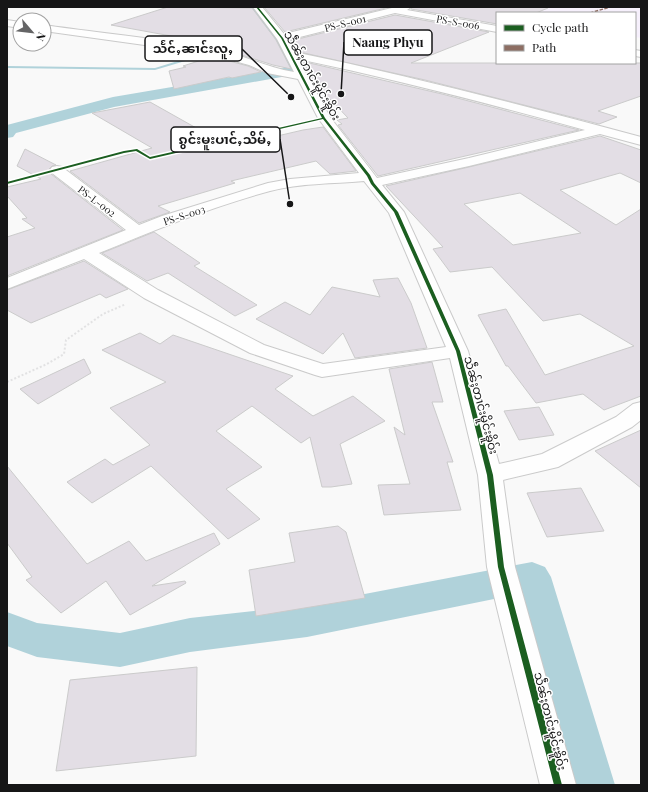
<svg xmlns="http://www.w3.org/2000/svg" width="648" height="792" font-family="'Playfair Display','Noto Sans Myanmar',serif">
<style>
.education{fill:#f6f0fc}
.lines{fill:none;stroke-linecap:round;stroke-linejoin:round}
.stream{fill:#b0d2da;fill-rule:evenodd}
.canal{fill:#b0d2da;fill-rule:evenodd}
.building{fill:#e3dee5;stroke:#cbcbcb;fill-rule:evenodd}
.minor-casing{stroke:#cacaca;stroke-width:2}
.path{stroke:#e2e2e3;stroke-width:2;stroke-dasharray:2 2;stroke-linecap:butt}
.minor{fill:#fefefe;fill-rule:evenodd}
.quiet{stroke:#8d6e63;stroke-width:1.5;stroke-dasharray:3.5 1.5;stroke-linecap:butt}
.cycleway-casing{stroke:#fff;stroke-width:3}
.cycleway{fill:#1b5e20;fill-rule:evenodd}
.labels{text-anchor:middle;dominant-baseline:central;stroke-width:3;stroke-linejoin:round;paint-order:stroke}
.far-street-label{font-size:10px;fill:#161617;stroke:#fff}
.street-label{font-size:12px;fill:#161617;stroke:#fff}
.leader{fill:none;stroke:#161617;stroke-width:1.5}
.callout-dot{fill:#161617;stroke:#fff;stroke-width:1.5}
.callout{fill:#fff;stroke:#161617;stroke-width:1.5}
.callout-label{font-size:13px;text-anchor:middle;font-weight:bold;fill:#161617}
</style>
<rect width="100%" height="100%" fill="#f9f9f9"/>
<path class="education" d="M534,7H641V38L635,37V13H528Z"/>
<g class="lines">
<path class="stream" d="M241,44L242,46L222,50L155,70L7,68V66L155,68L220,48Z"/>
<path class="canal" d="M242,7H254L273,29L300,71L298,74L114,107L16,133L13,137L7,138V125L113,97L284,68L264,34Z
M532,562L545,567L551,577L615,785H569L518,594L307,637L190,652L120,667L37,657L7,646V612L37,623L120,633L190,618L307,605Z"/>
</g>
<path class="building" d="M168,7L252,8L276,40L291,69L273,65L229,51L237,48L111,25Z
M264,7H390L285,32Z
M412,7H548V8L536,13H497V24L411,9Z
M395,15L489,32L411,63H641V96L598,111L617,117L599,124L425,80L295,51L290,41Z
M210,56L248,66L261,72L232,78L229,77L174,89L169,71L186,67L183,66L205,59L201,58Z
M301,61L442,94L579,130L378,176L338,125L342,124L337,120L348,118L311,79Z
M150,102L230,147L303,130L323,127L356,171L330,174L316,161L231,181L235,183L158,206L170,212L139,223L70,171L152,148L92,113Z
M600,136L641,150V183L620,173L560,190L616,225L641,209V396L604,410L583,394L536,403L508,366H506L478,315L506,309L545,375L634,346L580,314L543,321L492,267L450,272L433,249L443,247L386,186L469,167ZM520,193L581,233L513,245L464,204Z
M25,149L56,165L52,166L49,169L51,174L123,230L7,276V237L35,228L22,219L27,218L7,196V187L41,179L17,166Z
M154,232L200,263L194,266L257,305L235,316L168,273L147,281L102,253Z
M84,261L128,289L106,298L100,294L31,323L7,310V290Z
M398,278L411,303L427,348L355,358L343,333L323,354L256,319L285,302L310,315L332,287L380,297L373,280Z
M140,333L160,344L173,335L293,376L275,389L313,416L353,396L385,421L340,444L352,484L331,487H322L310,437L301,443L252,406L216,431L262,467L226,489L260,519L228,539L151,466L92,503L67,482L105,459L113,465L150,445L110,408L166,382L102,350Z
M84,359L91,373L38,404L20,389Z
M432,362L443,402H432L453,462H447L461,510L384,515L378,485L410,484L394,427L405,435L389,369Z
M539,407L554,435L519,440L504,411Z
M641,430V488L595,451Z
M7,466L87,564L129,541L146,561L214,533L220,544L152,586L185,581L186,583L130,615L106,581L61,613L26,580L32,577L7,543Z
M581,488L604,531L547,537L527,493Z
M338,526L346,532L365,598L256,616L249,570L295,562L289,533Z
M197,667L196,756L56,771L70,680Z"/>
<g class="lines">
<defs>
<path id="minor" d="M253,7H262L284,34L396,7H411L407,10L497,26V32L395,13L288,40L294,52C411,76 526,106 641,137V145L600,134L469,166L382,185L404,212L468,351L499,464L542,454L616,417L633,404L641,402V420L632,427L558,467L503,480L515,567L576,785H540L487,567L478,475L450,358L322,377L315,375L250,353L144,298L84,259L7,289V278L126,230L52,173L50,170L52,167L57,166L62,167L139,225L162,216L268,183L290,179L359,173L318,118L298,79L267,73L249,65L209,54L44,31V25C99,33 155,38 210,48C239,53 265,67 294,72L277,39ZM298,59C395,79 490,104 585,130L469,158L377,178L330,117ZM364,181L389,213L446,347L323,364L264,345L158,290L99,253C155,230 211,207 270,191C300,183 333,184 364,181Z
M7,20L20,22V28L7,26Z
M635,50L641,51V57L635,56Z"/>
</defs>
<use href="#minor" class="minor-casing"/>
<path class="path" d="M7,382L47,364L64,354L66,340L103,314L126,304"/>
<use href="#minor" class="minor"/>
<path class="quiet" d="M590,13L610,7"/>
<defs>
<path id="cycleway" d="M256,7H258L283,38L325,118L370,175L374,183L398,212L460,351L493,475L504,567L562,785H554L498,567L487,475L456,351L394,212L371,184L367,176L323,119L150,159L136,151L124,153L7,184V182L124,151L137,149L150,157L322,118L281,38Z"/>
</defs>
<use href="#cycleway" class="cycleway-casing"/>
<use href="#cycleway" class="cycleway"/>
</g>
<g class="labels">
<g class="far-street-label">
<text transform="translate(458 22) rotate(10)">PS-S-006</text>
<text transform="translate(345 23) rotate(-14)">PS-S-001</text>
<text transform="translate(97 201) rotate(37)">PS-L-002</text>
<text transform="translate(184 215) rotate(-18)">PS-S-003</text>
</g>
<g class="street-label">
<text transform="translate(313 75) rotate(60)">သဵၼ်ႈတၢင်းမိူင်းၶိူဝ်း</text>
<text transform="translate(482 405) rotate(75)">သဵၼ်ႈတၢင်းမိူင်းၶိူဝ်း</text>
<text transform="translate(551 721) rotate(76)">သဵၼ်ႈတၢင်းမိူင်းၶိူဝ်း</text>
</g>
</g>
<path class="leader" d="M341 94L344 42M291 97L242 49M290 204L280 139"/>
<g class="callout-dot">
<circle cx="341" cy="94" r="4"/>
<circle cx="291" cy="97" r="4"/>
<circle cx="290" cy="204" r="4"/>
</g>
<g class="callout">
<rect x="344" y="30" width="88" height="25" rx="4"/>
<rect x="145" y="36" width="97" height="25" rx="4"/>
<rect x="171" y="127" width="109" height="25" rx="4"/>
</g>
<g class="callout-label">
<text x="388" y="47">Naang Phyu</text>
<text x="193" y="53">သႅင်ႇၼၢင်းလူႇ</text>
<text x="225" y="144">ၵွင်းမူးပၢင်ႇသိမ်ႇ</text>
</g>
<rect width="648" height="792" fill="none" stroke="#161617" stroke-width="16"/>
<rect x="496" y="12" width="140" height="52" fill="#ffffff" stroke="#a2a2a2"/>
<rect x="504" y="25" width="20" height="6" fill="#1b5e20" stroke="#a2a2a2"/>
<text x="532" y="32" font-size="12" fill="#161617">Cycle path</text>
<rect x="504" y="45" width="20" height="6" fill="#8d6e63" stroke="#a2a2a2"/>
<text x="532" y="52" font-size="12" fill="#161617">Path</text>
<g transform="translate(32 32) rotate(118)"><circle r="19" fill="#ffffff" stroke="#a2a2a2"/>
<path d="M0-3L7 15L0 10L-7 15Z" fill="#656566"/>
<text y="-6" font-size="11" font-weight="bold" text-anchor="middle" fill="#161617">N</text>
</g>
</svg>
